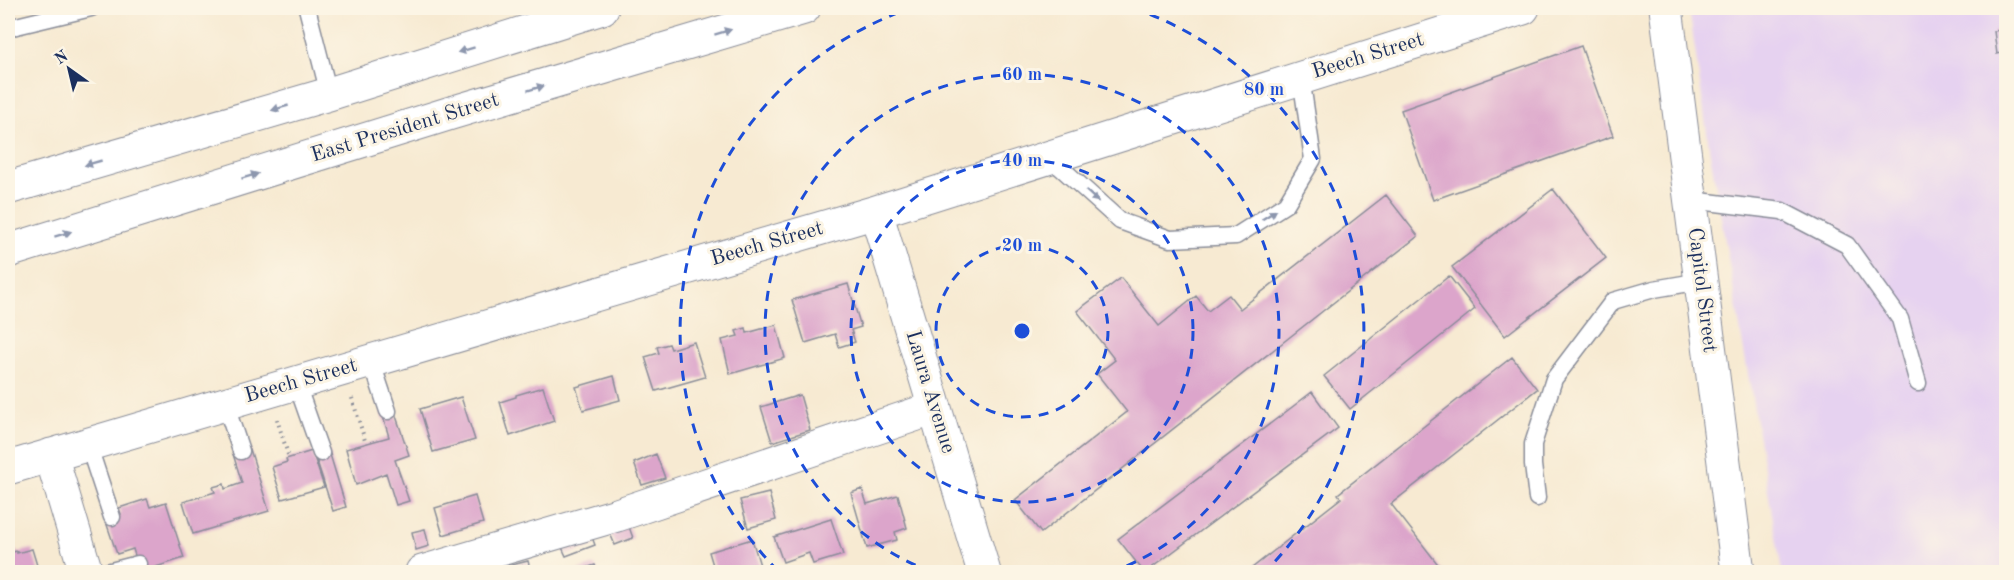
<svg xmlns="http://www.w3.org/2000/svg" width="2014" height="580" font-family="'Old Standard TT',serif">
<style>
.built{fill:#e6d2f0}
.building{fill:#dca5cb}
.lines{fill:none;stroke-linecap:round;stroke-linejoin:round}
.lane-casing{stroke:#898c98;stroke-width:19}
.street-casing{stroke:#898c98;stroke-width:35}
.primary-casing{stroke:#898c98;stroke-width:35}
.path{stroke:#898c98;stroke-width:4;stroke-dasharray:1.5 4.5;stroke-linecap:butt}
.lane{stroke:#fff;stroke-width:16}
.street{stroke:#fff;stroke-width:33}
.primary{stroke:#fff;stroke-width:33}
.oneway{fill:#8d97ae}
.ring{fill:none;stroke:#1d4ed8;stroke-width:3;stroke-dasharray:10 8}
.labels{text-anchor:middle;dominant-baseline:central;stroke-width:6;stroke-linejoin:round;paint-order:stroke}
.street-label{font-size:21px;fill:#1b2f5e;stroke:#fcf5e5}
.centre{fill:#1d4ed8;stroke:#fcf5e5;stroke-width:3}
.ring-label{font-size:18px;text-anchor:middle;font-weight:bold;fill:#1d4ed8;stroke:#fcf5e5;stroke-width:6;stroke-linejoin:round;paint-order:stroke}
</style>
<rect width="100%" height="100%" fill="#fcf5e5"/>
<filter id="ink" filterUnits="userSpaceOnUse"><feTurbulence type="fractalNoise" baseFrequency=".0167" numOctaves="2"/><feDisplacementMap in="SourceGraphic" scale="12" xChannelSelector="R" yChannelSelector="G"/><feConvolveMatrix kernelMatrix="1 2 1 2 8 2 1 2 1" color-interpolation-filters="sRGB"/></filter>
<filter id="wash" filterUnits="userSpaceOnUse"><feTurbulence type="fractalNoise" baseFrequency=".008" numOctaves="4" result="noise"/><feDisplacementMap in="SourceGraphic" scale="24" xChannelSelector="R" yChannelSelector="G"/><feGaussianBlur stdDeviation="1.35" result="paint"/><feColorMatrix in="noise" values="0 0 0 0 0 0 0 0 0 0 0 0 0 0 0 0 0 1.4 0 .05"/><feComposite in="paint" operator="in"/></filter>
<g filter="url(#wash)">
<rect width="100%" height="100%" fill="#f7ead2"/>
<path class="built" d="M1689,8H2006V572H1782L1710,153Z"/>
<g id="blocks">
<path class="building" d="M2006,29V52L1997,54L1994,31Z
M1581,46L1613,136L1433,200L1401,110Z
M1553,189L1606,258L1505,336L1452,267Z
M1386,195L1418,236L1041,533L1015,500L1127,412L1097,374L1115,360L1077,311L1121,278L1159,326L1196,296L1208,311L1229,295L1240,309Z
M1449,276L1475,309L1350,409L1324,376Z
M848,284L861,327L851,330L855,342L839,347L835,334L805,343L792,300Z
M776,325L785,358L730,374L722,340L738,336L736,331L746,328L747,333Z
M694,342L705,377L656,391L645,357L659,353L657,347L669,344L671,349Z
M1512,357L1537,389L1391,504L1444,572H1247L1341,498L1338,494Z
M614,376L620,400L583,410L576,387Z
M543,387L554,421L510,436L500,402L516,397V395Z
M1312,392L1338,428L1146,572H1144L1118,539Z
M800,395L810,430L772,442L761,407Z
M461,397L475,440L433,452L420,409Z
M394,410L409,455L395,460L409,501L396,505L386,473L356,485L346,449L389,437L382,413Z
M250,449L269,511L193,534L183,502L215,492L213,487L224,484L225,489L242,483L233,454Z
M312,451L324,487L282,499L272,467L287,462L286,459Z
M329,451L346,507L333,511L315,455Z
M656,454L665,478L642,485L634,463Z
M862,489L867,504L898,495L907,528L895,532L897,540L867,548L851,493Z
M769,493L776,520L748,528L740,500Z
M475,496L483,523L443,535L435,508Z
M147,499L150,507L166,502L184,558L140,572L133,549L117,554L105,519L121,514L119,508Z
M831,519L843,555L813,564L809,553L783,562L774,537Z
M628,524L633,538L615,545L609,531Z
M425,529L429,546L416,550L412,532Z
M590,532L595,545L566,556L560,543Z
M752,539L762,572H715L709,552Z
M32,549L39,572H8V553L17,551V553Z
M528,561L531,572H505L504,567Z
M595,565L598,572H574Z"/>
</g>
</g>
<g filter="url(#ink)">
<use href="#blocks" fill-opacity="0" stroke="#898c98" stroke-width="1.5"/>
<g class="lines">
<defs>
<path id="lane" d="M307,8L329,94
M8,28L91,8
M1049,157L1120,221L1170,239L1236,236L1286,204L1313,159L1301,77
M1691,200L1782,211L1847,245L1900,319L1918,383
M371,360L388,411
M296,382L321,453
M225,403L241,451
M88,444L112,517
M1537,498L1533,465V444L1554,379L1613,301L1654,289L1701,281
M107,572L138,564"/>
<path id="street" d="M1666,8L1738,572
M876,212L984,572
M51,455L86,572
M8,468L876,212L1523,8
M422,572L617,515L935,408"/>
<path id="primary" d="M8,188L329,94L602,8
M8,251L451,113L804,8"/>
</defs>
<use href="#lane" class="lane-casing"/>
<use href="#street" class="street-casing"/>
<use href="#primary" class="primary-casing"/>
<path class="path" d="M352,398L366,444
M277,419L289,458"/>
<use href="#lane" class="lane"/>
<use href="#street" class="street"/>
<use href="#primary" class="primary"/>
</g>
<defs><path id="oneway-solid" d="M-6-.8H1V-3.2L6.5 0L1 3.2V.8H-6Z" transform="scale(1.5)"/></defs>
<g class="oneway">
<use href="#oneway-solid" transform="translate(723 32) rotate(-17)"/>
<use href="#oneway-solid" transform="translate(466 50) rotate(163)"/>
<use href="#oneway-solid" transform="translate(536 88) rotate(-17)"/>
<use href="#oneway-solid" transform="translate(280 108) rotate(164)"/>
<use href="#oneway-solid" transform="translate(93 163) rotate(164)"/>
<use href="#oneway-solid" transform="translate(250 176) rotate(-17)"/>
<use href="#oneway-solid" transform="translate(1092 196) rotate(42)"/>
<use href="#oneway-solid" transform="translate(1269 215) rotate(-32)"/>
<use href="#oneway-solid" transform="translate(63 234) rotate(-17)"/>
</g>
</g>
<g class="ring">
<circle cx="1022" cy="331" r="86"/>
<circle cx="1022" cy="331" r="171"/>
<path d="M932 572A257 257 0 1 1 1112 572"/>
<path d="M778 571A342 342 0 0 1 911 8M1133 8A342 342 0 0 1 1266 571"/>
</g>
<g class="labels">
<g class="street-label">
<text transform="translate(1368 56) rotate(-17)">Beech Street</text>
<text transform="translate(405 128) rotate(-17)">East President Street</text>
<text transform="translate(767 244) rotate(-16)">Beech Street</text>
<text transform="translate(1702 290) rotate(83)">Capitol Street</text>
<text transform="translate(301 381) rotate(-16)">Beech Street</text>
<text transform="translate(930 392) rotate(73)">Laura Avenue</text>
</g>
</g>
<circle cx="1022" cy="331" r="9" class="centre"/>
<g class="ring-label">
<text x="1022" y="80">60 m</text>
<text x="1264" y="95">80 m</text>
<text x="1022" y="166">40 m</text>
<text x="1022" y="251">20 m</text>
</g>
<rect width="2014" height="580" fill="none" stroke="#fcf5e5" stroke-width="30"/>
<g transform="translate(69 69) rotate(326)" stroke="#fcf5e5" stroke-width="4.5" paint-order="stroke">
<path d="M0-4.5L10 22L0 15L-10 22Z" fill="#1b2f5e"/>
<text y="-9" font-size="16" font-weight="bold" text-anchor="middle" fill="#1b2f5e">N</text>
</g>
</svg>
